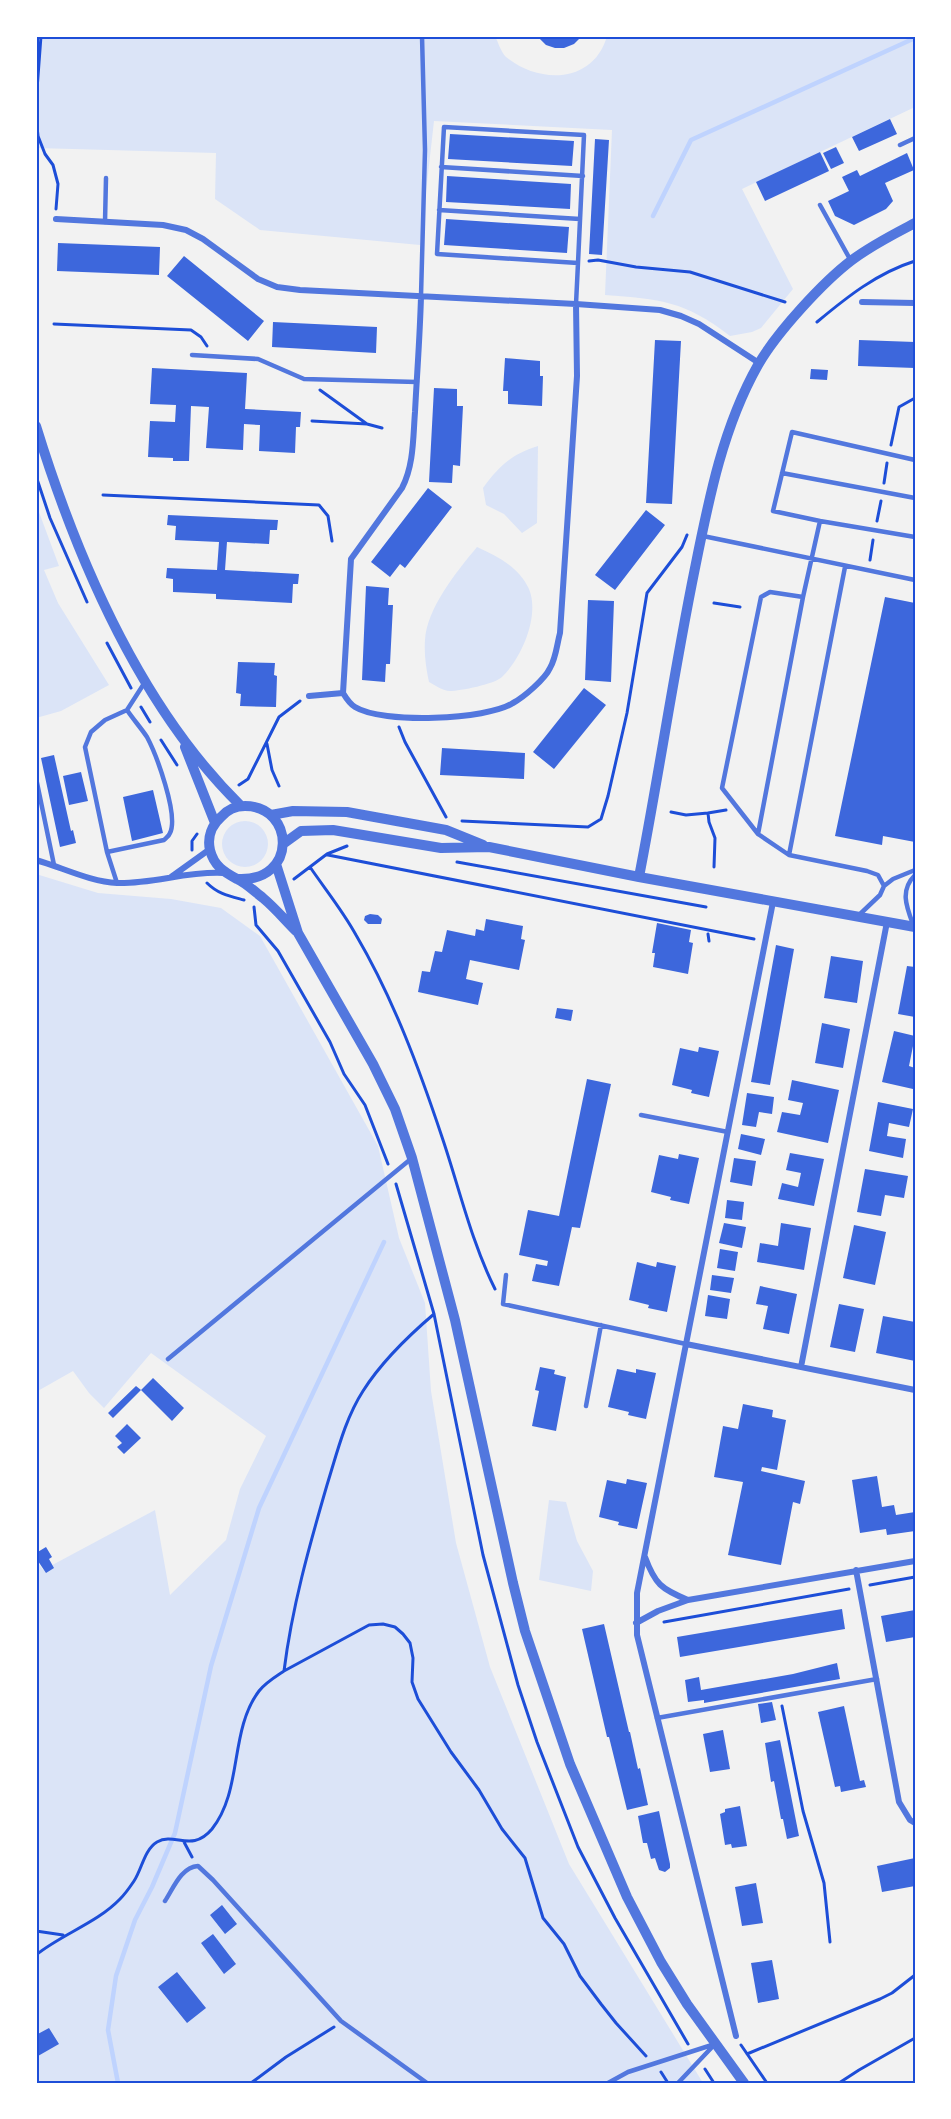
<svg xmlns="http://www.w3.org/2000/svg" width="951" height="2119" font-family="'Roboto Condensed',sans-serif">
<style>
.green{fill:#dbe4f7}
.lines{fill:none;stroke-linecap:round;stroke-linejoin:round}
.stream{stroke:#bfd3fe;stroke-width:4.5}
.building{fill:#3d67dc}
.path{stroke:#1d4ed8;stroke-width:3}
.service{stroke:#5277de;stroke-width:4.5}
.minor{stroke:#5277de;stroke-width:6}
.tertiary{stroke:#5277de;stroke-width:10}
.neatline{fill:none;stroke:#1d4ed8;stroke-width:2}
</style>
<rect width="100%" height="100%" fill="#f2f2f2"/>
<path class="green" d="M38,36H495C498,42 501,52 506,57C540,85 594,83 607,36H915V107L742,189L793,289L761,328L752,332L730,336C685,301 660,299 605,295L612,130L434,121L420,245L260,230L215,199L216,153L36,148V40Z
M538,446L537,523L522,533L504,514L486,505L483,488C499,466 512,454 538,446Z
M36,504L59,566L44,570L58,603L109,685L61,711L36,718Z
M477,547C497,556 519,567 529,589C540,615 522,658 502,677C495,684 460,691 450,691C443,691 435,685 429,682C426,668 424,654 425,640C427,608 457,571 477,547Z
M222 844a23 23 0 1 1 46 0a23 23 0 1 1-46 0Z
M36,874L98,893L171,899L221,908L260,936L378,1146L399,1238L425,1303L431,1391L456,1543L490,1667L569,1864L703,2083H36V1560L43,1570L155,1510L170,1595L226,1540L240,1489L266,1436L151,1353L104,1408L89,1393L73,1371L36,1392Z
M549,1500L566,1502L577,1541L593,1571L591,1591L539,1580Z"/>
<g class="lines">
<path class="stream" d="M653,216L691,140L915,38
M118,2083L108,2030L116,1976L135,1920L152,1887L175,1833L211,1666L259,1508L384,1242"/>
</g>
<path class="building" d="M537,36H582L574,44L564,48H555L546,45Z
M890,119L897,134L859,151L852,137Z
M450,134L574,141L572,166L448,159Z
M595,139L609,140L602,255L589,254Z
M836,147L844,163L831,169L823,153Z
M820,152L829,171L765,201L756,182Z
M907,153L914,170L885,183L893,201L886,209L854,225L835,216L828,201L849,191L842,177L857,170L860,176Z
M447,176L571,184L570,209L446,202Z
M446,219L569,227L567,253L444,245Z
M58,243L160,247L159,275L57,271Z
M184,256L264,321L248,341L167,276Z
M273,322L377,327L376,353L272,347Z
M655,340L681,341L672,504L646,503Z
M859,340L915,342V368L858,366Z
M505,358L540,361V376H543L542,406L508,404V391H503Z
M152,368L247,373L245,409L301,412L300,427H296L295,453L259,451L260,425L244,424L243,450L206,448L209,407L191,406L189,461H173V458L148,457L150,421L175,422L176,405L150,404Z
M811,369L828,370L827,380L810,379Z
M434,388L457,389V406H463L460,466L453,465L452,483L429,482Z
M428,488L452,507L405,568L400,564L390,577L371,562Z
M646,510L665,525L615,590L595,575Z
M168,515L278,520L277,530H270L269,544L227,542L225,570L299,574L298,584H293L292,603L216,599V594L173,592V579L166,578L167,568L217,570L219,542L175,540L176,526L167,525Z
M366,586L389,588L388,605H393L390,664H386L385,682L362,680Z
M885,597L915,603V842L883,836L882,845L835,836Z
M588,600L614,601L611,682L585,680Z
M238,662L275,663L274,675L277,676L276,707L240,706L241,694L236,693Z
M584,688L606,705L554,769L533,752Z
M442,748L525,753L524,779L440,775Z
M54,755L71,831L73,830L76,843L60,847L41,758Z
M81,772L88,801L69,805L63,776Z
M153,790L163,833L132,841L123,797Z
M370,914L378,915L382,919L381,924H368L364,920L365,916Z
M486,919L523,926L521,939L525,940L519,970L470,960L466,979L483,983L478,1005L418,992L422,971L430,972L435,951L442,952L447,930L475,936L476,929L484,931Z
M657,923L691,930L689,942L693,943L688,974L653,967L655,953H652Z
M776,945L794,949L770,1085L751,1082Z
M831,956L863,961L857,1003L824,998Z
M907,966L915,967V1017L898,1014Z
M557,1008L573,1010L571,1021L555,1018Z
M822,1023L850,1029L843,1068L815,1063Z
M894,1031L915,1036L909,1066L915,1068L913,1089L882,1082Z
M699,1047L719,1051L709,1097L691,1093L692,1090L672,1085L680,1048L698,1052Z
M587,1079L611,1084L580,1228L572,1227L559,1286L532,1281L536,1264L547,1266L548,1261L519,1255L528,1210L559,1216Z
M792,1080L839,1090L828,1143L777,1132L782,1112L800,1115L803,1103L788,1100Z
M747,1093L774,1097L772,1114L759,1112L756,1127L742,1125Z
M878,1102L913,1109L909,1127L889,1123L887,1136L906,1139L903,1158L869,1151Z
M741,1134L765,1139L761,1155L738,1149Z
M790,1153L824,1159L814,1206L778,1199L782,1183L798,1187L801,1173L786,1170Z
M679,1154L699,1158L689,1204L670,1200L671,1197L651,1192L659,1155L678,1159Z
M734,1158L756,1161L752,1186L730,1182Z
M865,1169L908,1176L904,1198L885,1195L881,1216L857,1212Z
M727,1200L744,1202L742,1220L725,1218Z
M724,1223L746,1227L742,1248L719,1243Z
M781,1223L811,1228L804,1270L757,1262L760,1243L778,1246Z
M854,1225L886,1232L875,1285L843,1278Z
M720,1249L738,1252L735,1271L717,1268Z
M637,1262L656,1267L657,1262L676,1266L667,1312L648,1308L649,1305L629,1300Z
M712,1275L734,1278L731,1293L710,1290Z
M760,1286L797,1294L789,1334L763,1329L768,1306L756,1304Z
M708,1295L730,1299L727,1319L705,1316Z
M839,1304L864,1309L855,1352L830,1347Z
M883,1316L915,1322V1361L876,1353Z
M540,1367L555,1370L554,1374L566,1377L556,1431L532,1426L539,1391L535,1390Z
M617,1369L636,1373V1369L656,1373L646,1419L628,1415L629,1412L608,1407Z
M153,1378L184,1408L172,1421L141,1390Z
M136,1386L141,1390L113,1418L108,1413Z
M743,1404L773,1410L772,1417L786,1420L777,1470L762,1467L761,1471L805,1481L800,1504L793,1502L781,1565L728,1555L743,1482L714,1477L723,1426L738,1429Z
M127,1424L141,1438L124,1454L117,1447L122,1443L115,1436Z
M877,1476L882,1507L894,1505L896,1515L915,1512V1531L887,1535L886,1529L860,1533L852,1480Z
M627,1479L647,1483L637,1529L618,1525L619,1522L599,1517L607,1480L626,1484Z
M46,1547L52,1557L49,1559L54,1568L46,1573L36,1558V1553Z
M842,1609L845,1629L680,1657L677,1637Z
M915,1610V1637L886,1642L881,1616Z
M604,1624L629,1732H630L638,1769L640,1768L648,1805L627,1810L609,1737H607L582,1629Z
M837,1663L840,1679L704,1703V1700L688,1702L685,1680L699,1677L701,1690L793,1674Z
M772,1702L776,1720L761,1723L758,1704Z
M844,1706L860,1781L864,1780L866,1787L841,1792L840,1786L835,1787L818,1712Z
M723,1730L730,1769L710,1772L703,1734Z
M780,1740L799,1836L787,1839L783,1819H781L774,1781L771,1782L765,1743Z
M740,1806L747,1846L732,1848L731,1844L725,1845L720,1814L725,1812V1809Z
M659,1811L670,1864V1868L665,1872L659,1870L655,1858L651,1859L647,1843H643L638,1816Z
M915,1858V1886L882,1892L877,1866Z
M756,1883L763,1923L742,1926L735,1887Z
M222,1905L237,1924L225,1934L210,1915Z
M213,1934L236,1964L224,1974L201,1943Z
M772,1960L779,1999L758,2003L751,1963Z
M177,1972L206,2008L187,2023L158,1987Z
M49,2028L59,2044L38,2056L36,2052V2035Z"/>
<g class="lines">
<path class="path" d="M36,103L41,36
M36,117L38,136L45,154L53,165L58,184L56,209
M589,261L598,260L636,267L690,272L785,302
M817,322C847,297 877,273 915,261
M54,324L191,330L201,337L207,346
M320,390L367,424
M312,421L367,424L382,428
M891,445L899,407L915,398
M36,476L50,518L87,602
M884,483L887,463
M103,495L319,505L328,516L332,541
M877,521L881,501
M870,560L873,540
M714,603L740,607
M107,643L131,688
M141,707L150,722
M399,727L405,742L446,817
M161,740L177,765
M267,744L272,770L279,786
M239,785L248,779L279,717L300,701
M671,812L686,815L708,813
M462,821L588,827L601,819L608,796L627,713L647,593L682,547L687,535
M192,850V841L197,834
M328,855L754,939
M457,862L706,907
M310,867C325,889 343,911 356,935C393,998 419,1068 442,1137C459,1187 471,1241 495,1289
M714,867L715,838L709,822L708,813L726,810
M294,879L327,854L347,846
M207,883C218,894 229,896 244,900
M254,907L256,925L278,951L330,1042L344,1074L365,1105L388,1164
M708,934L709,941
M396,1184L434,1314L483,1555L518,1685L537,1742L578,1847L615,1918L688,2044
M434,1314C407,1337 382,1361 363,1391C345,1419 337,1453 327,1485C309,1547 292,1607 284,1671L369,1625L383,1624L395,1627L403,1634L410,1643L413,1658L412,1682L418,1699L451,1752L479,1790L502,1829L525,1858L543,1918L564,1944L580,1976L601,2004L616,2023L646,2056
M870,1585L915,1577
M664,1622L849,1589
M782,1706L803,1811L824,1883L830,1942
M184,1842L192,1857
M36,1931L63,1935
M36,1955C62,1934 97,1923 120,1899C125,1894 130,1887 134,1881C142,1869 144,1850 157,1842C175,1832 192,1853 212,1829C243,1790 229,1731 259,1691C265,1683 275,1677 284,1671
M741,2045L767,2083
M747,2054L880,1999L892,1993L915,1975
M705,2069L714,2083
M661,2072L668,2083
M251,2083L286,2057L334,2027
M839,2083L859,2070L915,2038"/>
<path class="service" d="M900,145L915,138
M441,167L583,176
M820,205L851,261
M439,210L580,219
M105,222L106,178
M421,296L425,150L422,36
M576,304L578,263L437,254L444,127L584,135L578,263
M192,355L258,359L304,379L417,382
M782,473L915,498
M820,521L915,537
M703,536L915,580
M36,778L54,865
M758,834L722,788L761,597L770,592L803,597
M107,852L164,840C167,837 169,836 170,833C179,815 156,754 147,737C141,728 133,719 127,710
M789,855L845,567
M117,883L107,852L85,747L91,732L105,720L127,710L145,682
M884,886L878,875L867,871L789,855L758,834L803,597L820,521L773,511L792,432L915,460
M858,916L880,895L884,886L893,879L915,870
M914,927C907,908 899,891 915,875
M641,1115L728,1132
M506,1275L503,1304L686,1344
M168,1359L412,1158
M586,1406L601,1325
M657,1718L877,1679
M165,1901C173,1889 181,1867 198,1866L213,1880L341,2021L427,2083
M608,2083L628,2072L715,2044
M678,2083L715,2044"/>
<path class="minor" d="M56,219L163,225L186,230L203,239L258,279L277,287L300,290L576,304L660,310L681,316L699,324L759,363
M862,302L915,303
M343,693C346,698 350,704 355,707C382,724 487,720 513,703C524,697 545,679 550,668C556,658 557,644 560,633L577,376L576,304
M309,696L343,693L351,559L402,488C414,465 413,437 415,412C417,373 420,335 421,296
M36,860C61,867 91,882 117,883C153,884 187,871 223,873
M171,877L210,849
M686,1344L915,1390
M801,1367L887,922
M645,1557C655,1584 661,1589 688,1600
M856,1570L899,1802L910,1820L915,1823
M636,1623L658,1611L688,1600L915,1561
M736,2036L637,1635V1593L773,902"/>
<path class="tertiary" d="M36,426C77,559 140,707 241,806
M185,747L215,823
M271,815L293,811L347,812L446,830L483,845
M283,844L301,831L333,830L441,848L489,847L639,877L915,927
M276,864L298,933L373,1064L395,1109L412,1158L455,1320L513,1583L525,1631L570,1764L627,1897L661,1962L687,2004L744,2083
M639,877C659,774 674,671 695,568C709,498 723,427 758,365C777,332 823,282 852,260C872,245 894,234 915,223
M238,879C298,882 295,806 245,806C236,806 227,810 221,817C212,825 207,837 210,850C214,866 224,872 237,879C246,883 255,892 263,898C275,908 285,920 296,931"/>
</g>
<rect width="951" height="2119" fill="none" stroke="#ffffff" stroke-width="75"/>
<rect x="38" y="38" width="876" height="2044" class="neatline"/>
</svg>
